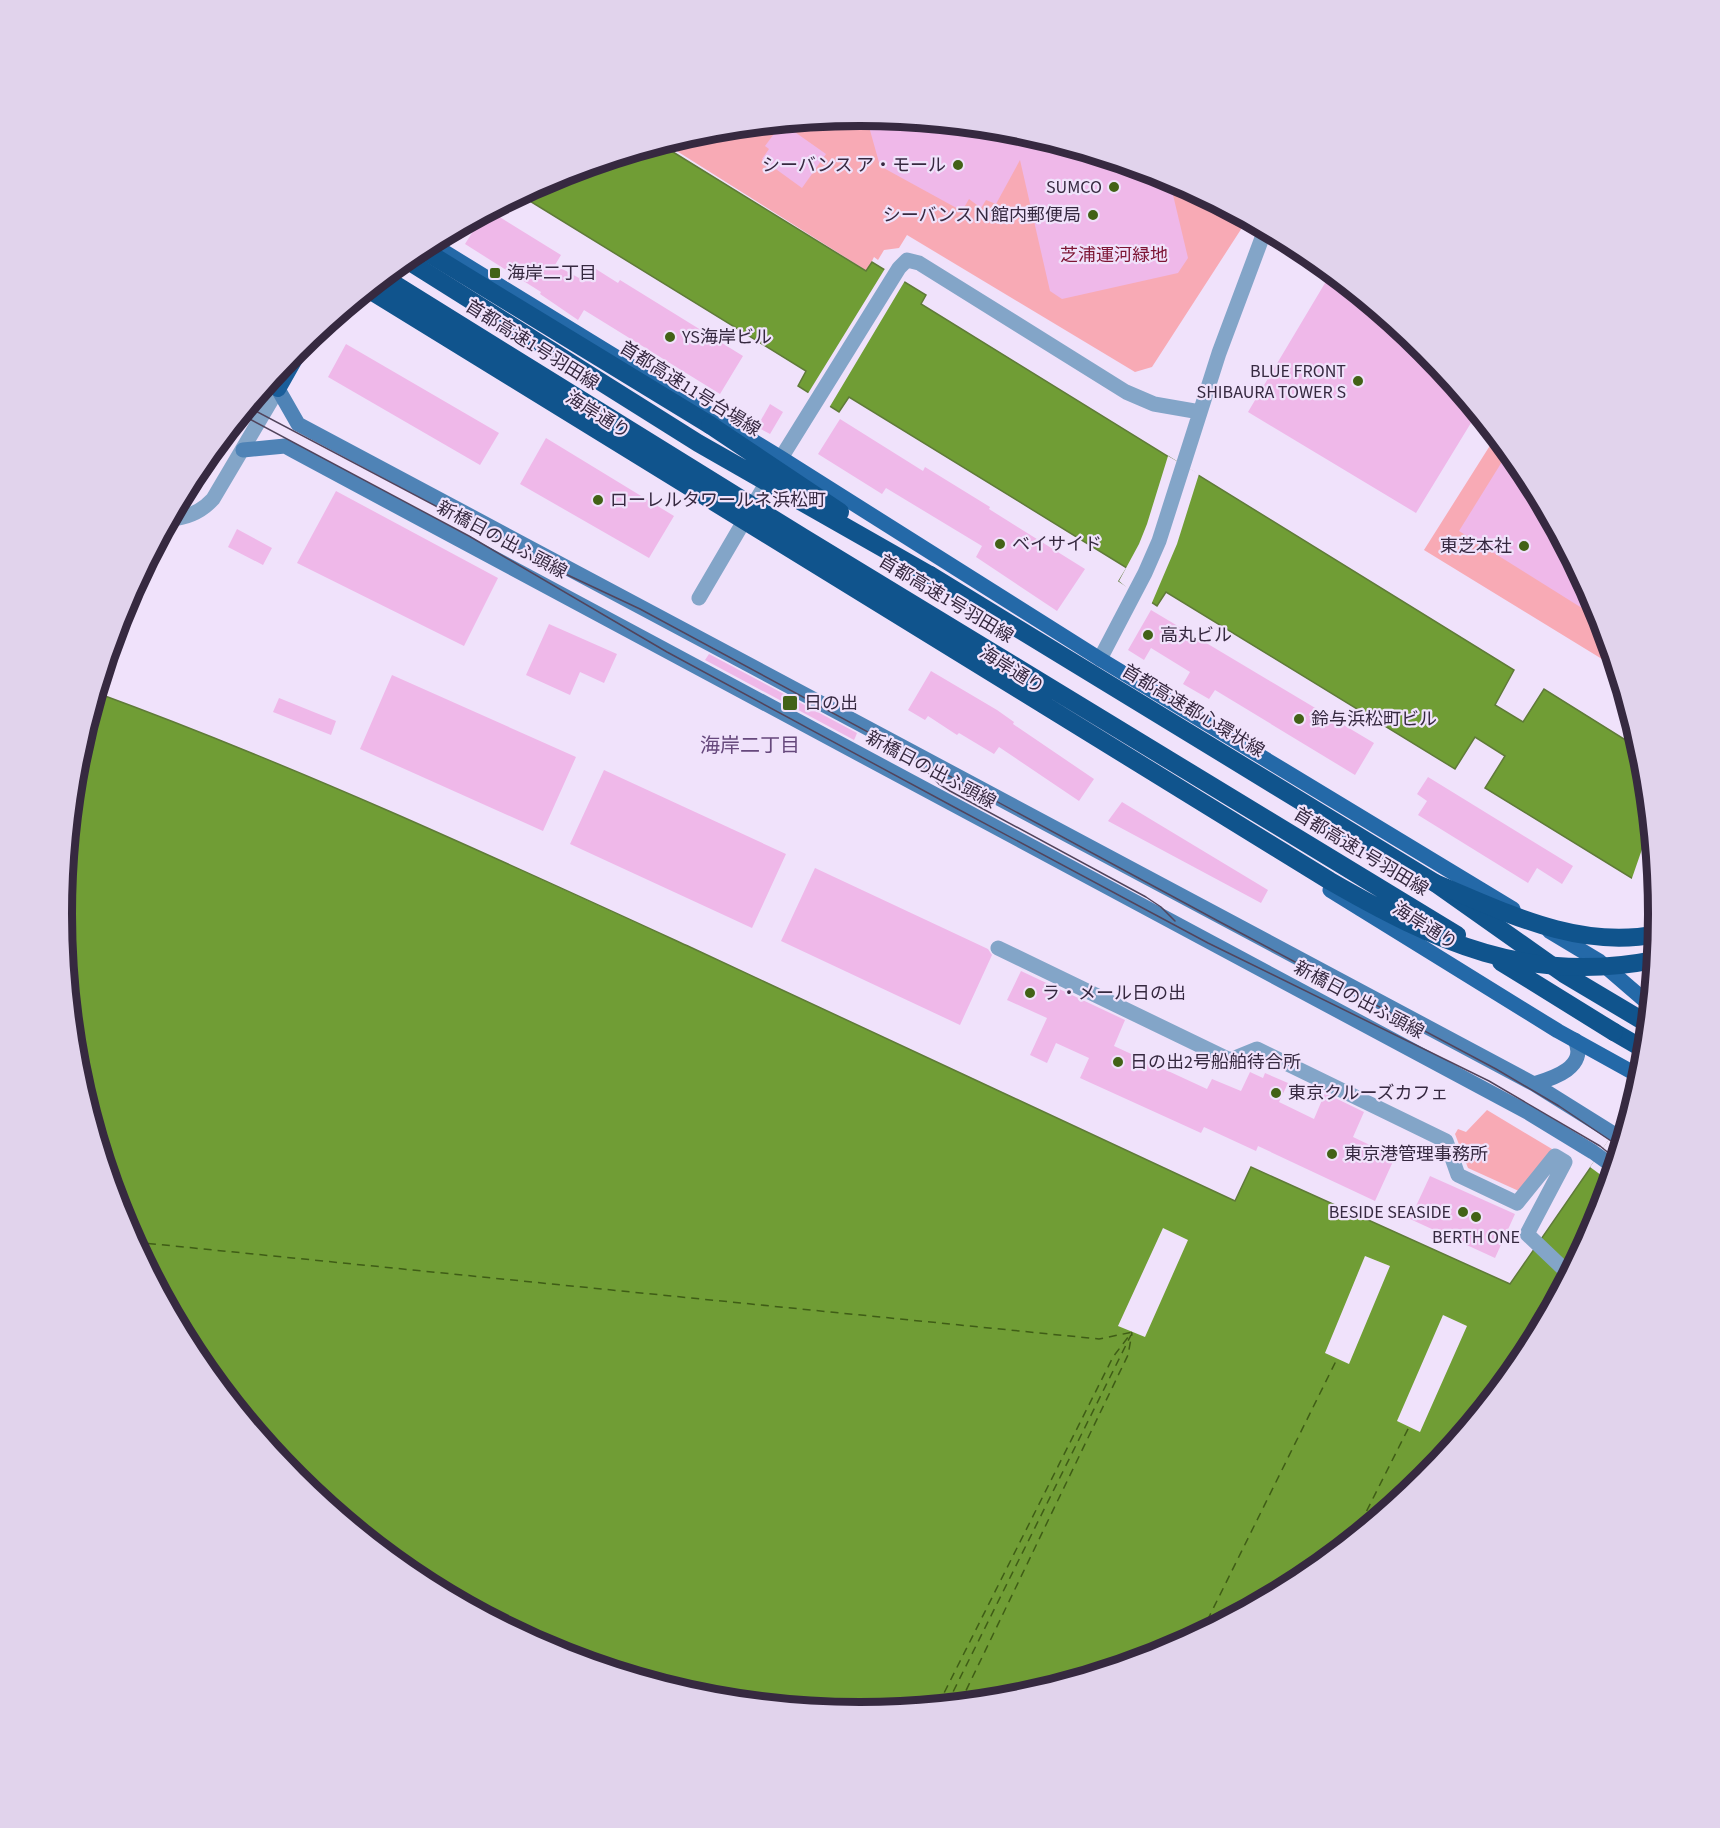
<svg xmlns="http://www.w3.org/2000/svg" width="1720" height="1828" font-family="'Source Sans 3','Noto Sans JP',sans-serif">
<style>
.green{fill:#f8aab5}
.water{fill:#709d35;stroke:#5f7a38;stroke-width:1.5}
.pier{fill:#f0e2fb}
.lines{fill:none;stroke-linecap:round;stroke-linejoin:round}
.ferry{stroke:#3f5d16;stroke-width:1.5;stroke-dasharray:8 6;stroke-linecap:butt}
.building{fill:#efb8e9}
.pedestrian{stroke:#83a5c8;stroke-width:15}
.tertiary{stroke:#83a5c8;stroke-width:15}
.secondary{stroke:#4f83b6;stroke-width:15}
.primary{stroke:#2469a8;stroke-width:15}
.trunk{stroke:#1a5e9a;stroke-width:16}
.motorway{stroke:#10548d;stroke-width:18}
.tram{stroke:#51445c;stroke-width:1.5}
.motorway-bridge{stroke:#10548d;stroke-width:18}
.poi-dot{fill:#426216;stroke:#f0e2fb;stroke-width:2}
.labels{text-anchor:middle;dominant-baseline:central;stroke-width:4.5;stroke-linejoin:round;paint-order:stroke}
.poi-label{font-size:18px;fill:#362940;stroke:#f0e2fb;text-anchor:start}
.park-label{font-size:18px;fill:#7d1534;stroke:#f0e2fb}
.street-label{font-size:18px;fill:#362940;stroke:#f0e2fb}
.neighbourhood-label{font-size:20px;fill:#66487c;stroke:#f0e2fb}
.rim{fill:none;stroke:#362940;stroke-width:8}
</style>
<rect width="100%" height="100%" fill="#f0e2fb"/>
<path class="green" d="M860,116L1016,131L1166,176L1247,220L1152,367L1135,372L907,235L899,248L884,250L878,260L874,257L867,271L664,143L705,131Z
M1496,436L1524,471L1598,609L1615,667L1424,550Z
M1487,1110L1552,1149L1521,1192L1468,1168L1455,1134L1458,1129L1466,1132Z"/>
<path class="water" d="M660,144L866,271L872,262L926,295L921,304L1514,670L1495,705L1523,722L1544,689L1640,749L1643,759L1656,893L1485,788L1505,756L1475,737L1455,769L1166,592L1157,606L1119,581L1127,568L849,397L839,412L798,386L806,371L520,195L555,176Z
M97,693C299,767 494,857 690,947C872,1032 1053,1116 1235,1201L1251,1167L1510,1284L1631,1109L1598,1220L1524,1358L1424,1479L1303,1578L1165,1652L1015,1697L860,1712L704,1697L554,1652L416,1578L295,1478L196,1357L122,1219L77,1069L62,914L77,758Z"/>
<path class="pier" d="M886,267L906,279L829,408L807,395Z
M1168,456L1199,474L1177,544L1151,605L1133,593L1119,581L1139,544L1147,524Z
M1650,826L1655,882L1651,893L1631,881Z
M1622,1120L1627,1124L1609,1181L1590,1167Z
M1163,1228L1188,1240L1145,1337L1118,1326Z
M1365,1256L1390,1266L1349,1364L1325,1353Z
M1443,1315L1467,1326L1420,1432L1397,1421Z"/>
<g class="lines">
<path class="ferry" d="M134,1242L1099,1339L1133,1332
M1354,1536L1409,1427
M1201,1633L1337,1359
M960,1703L1128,1355L1132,1333
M947,1704L1131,1335
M938,1705L1113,1357L1132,1332"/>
</g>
<path class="building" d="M866,116L1016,131L1166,176L1169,178L1188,258L1178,273L1062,299L1050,291L1020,160L996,204L986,200L981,208L969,199L962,211L880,166Z
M782,123L826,154L802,188L762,159L769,149L765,146Z
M490,211L561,255L555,265L579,278L588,264L618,283L620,280L743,356L720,394L584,310L578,320L540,294L541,292L465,244L483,215Z
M1331,273L1425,350L1477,413L1416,513L1248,412Z
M346,344L499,433L480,465L328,377Z
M770,404L783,412L770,434L757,427Z
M840,419L923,471L925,467L990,507L989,509L1085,569L1057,611L976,557L982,546L886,488L882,494L818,454Z
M546,438L674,516L649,558L520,484Z
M1508,452L1524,471L1598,609L1601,620L1459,531Z
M336,491L498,578L464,646L297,563Z
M237,529L272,548L263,565L228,547Z
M1151,610L1374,743L1355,775L1215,690L1209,699L1183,684L1190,672L1151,648L1144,660L1128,650Z
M549,624L617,654L604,683L580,672L570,695L526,675Z
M709,654L857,733L855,738L854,740L705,660Z
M931,671L997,710L1014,722L1013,724L1094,779L1079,801L999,747L994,754L959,733L957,735L928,716L925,720L908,710Z
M392,675L576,757L543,831L360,749Z
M279,698L336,721L331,735L273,712Z
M604,770L786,854L752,928L570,844Z
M1428,777L1573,866L1562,884L1537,868L1528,883L1418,815L1427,801L1417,794Z
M1122,802L1268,890L1261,903L1108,821Z
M815,868L988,949L992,955L960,1025L781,941Z
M1021,971L1125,1020L1114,1046L1207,1089L1212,1079L1241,1091L1250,1072L1263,1078L1265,1073L1288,1083L1279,1102L1314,1119L1325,1093L1364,1112L1353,1137L1395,1157L1375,1201L1258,1146L1256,1151L1204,1127L1201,1133L1080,1078L1089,1058L1056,1043L1047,1063L1030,1055L1047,1018L1007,1000Z
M1430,1176L1515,1214L1495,1258L1410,1219Z"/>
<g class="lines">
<path class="pedestrian" d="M998,948L1230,1060L1257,1049L1446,1141L1458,1175L1517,1203L1555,1156L1565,1162L1527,1234L1569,1274"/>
<path class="tertiary" d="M188,485L204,470L222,438
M170,519C188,518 201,512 213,499L278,389
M699,598L781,458L899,268L907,260L919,263L1126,392L1154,404L1200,412
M1100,659L1145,573L1159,541L1219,353L1265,230"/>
<path class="secondary" d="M278,389L298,424L1534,1084L1622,1139
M243,450L285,446L294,451L1529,1113L1593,1152L1614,1167
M1534,1084C1554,1078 1588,1067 1575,1040"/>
<path class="primary" d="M430,243L781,458L1100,659L1513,909
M1330,890L1558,1031L1641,1077
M1549,931L1599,961L1650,1005"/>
<path class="trunk" d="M278,389L304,343"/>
<path class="motorway" d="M420,248L710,425
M930,575L1435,883L1564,974L1648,1024
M1614,1032L1645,1050"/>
<path class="tram" d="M248,407L557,570L640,609L1220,922L1496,1069L1559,1106L1620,1147
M242,415L469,536L667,652L954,807L1208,943L1489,1081L1600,1146L1616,1159
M921,765L939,784L950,791L1146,897L1161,907L1175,921"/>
<path class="motorway-bridge" d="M405,259L698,443L930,575
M383,277L804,538L1457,935
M368,289L1330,881C1436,942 1529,985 1654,960
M710,425L840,512
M1435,883C1505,912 1578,950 1657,934
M1501,962L1614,1032"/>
</g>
<g class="poi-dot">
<circle cx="958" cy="165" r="6"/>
<circle cx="1114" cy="187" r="6"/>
<circle cx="1093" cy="215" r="6"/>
<rect x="489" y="267" width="12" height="12" rx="3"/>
<circle cx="670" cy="337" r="6"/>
<circle cx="1358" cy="381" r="6"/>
<circle cx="598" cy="500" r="6"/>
<circle cx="1000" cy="544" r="6"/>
<circle cx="1524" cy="546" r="6"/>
<circle cx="1148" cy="635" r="6"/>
<rect x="782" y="695" width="16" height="16" rx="3"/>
<circle cx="1299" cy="719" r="6"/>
<circle cx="1030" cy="993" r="6"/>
<circle cx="1118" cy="1062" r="6"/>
<circle cx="1276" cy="1093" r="6"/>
<circle cx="1332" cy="1154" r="6"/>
<circle cx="1463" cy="1212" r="6"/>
<circle cx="1476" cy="1217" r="6"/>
</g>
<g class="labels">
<g class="poi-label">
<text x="946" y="165" text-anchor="end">シーバンス ア・モール</text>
<text x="1102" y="187" text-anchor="end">SUMCO</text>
<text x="1081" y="215" text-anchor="end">シーバンスＮ館内郵便局</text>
<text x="507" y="273">海岸二丁目</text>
<text x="682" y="337">YS海岸ビル</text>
<text x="1346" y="371" text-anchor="end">BLUE FRONT<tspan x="1346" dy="21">SHIBAURA TOWER S</tspan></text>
<text x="610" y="500">ローレルタワールネ浜松町</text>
<text x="1012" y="544">ベイサイド</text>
<text x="1512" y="546" text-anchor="end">東芝本社</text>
<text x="1160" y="635">高丸ビル</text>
<text x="804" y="703">日の出</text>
<text x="1311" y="719">鈴与浜松町ビル</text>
<text x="1042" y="993">ラ・メール日の出</text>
<text x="1130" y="1062">日の出2号船舶待合所</text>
<text x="1288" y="1093">東京クルーズカフェ</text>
<text x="1344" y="1154">東京港管理事務所</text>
<text x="1451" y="1212" text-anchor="end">BESIDE SEASIDE</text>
<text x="1476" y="1237" text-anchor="middle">BERTH ONE</text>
</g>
<g class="park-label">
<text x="1114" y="255">芝浦運河緑地</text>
</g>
<g class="street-label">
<text transform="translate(532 345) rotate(32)">首都高速1号羽田線</text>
<text transform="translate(690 389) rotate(32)">首都高速11号台場線</text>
<text transform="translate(598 415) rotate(32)">海岸通り</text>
<text transform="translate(502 540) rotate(28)">新橋日の出ふ頭線</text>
<text transform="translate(946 599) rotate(31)">首都高速1号羽田線</text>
<text transform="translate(1012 670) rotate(32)">海岸通り</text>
<text transform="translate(1193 711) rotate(31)">首都高速都心環状線</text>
<text transform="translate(931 770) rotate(28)">新橋日の出ふ頭線</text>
<text transform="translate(1361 852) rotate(31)">首都高速1号羽田線</text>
<text transform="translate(1425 926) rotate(32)">海岸通り</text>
<text transform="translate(1359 1000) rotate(28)">新橋日の出ふ頭線</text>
</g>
<g class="neighbourhood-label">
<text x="750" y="746">海岸二丁目</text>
</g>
</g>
<path d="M0 0H1720V1828H0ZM72 914a788 788 0 1 1 1576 0a788 788 0 1 1-1576 0Z" fill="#e1d3ec" fill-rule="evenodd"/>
<path class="rim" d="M72 914a788 788 0 1 1 1576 0a788 788 0 1 1-1576 0Z"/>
</svg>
